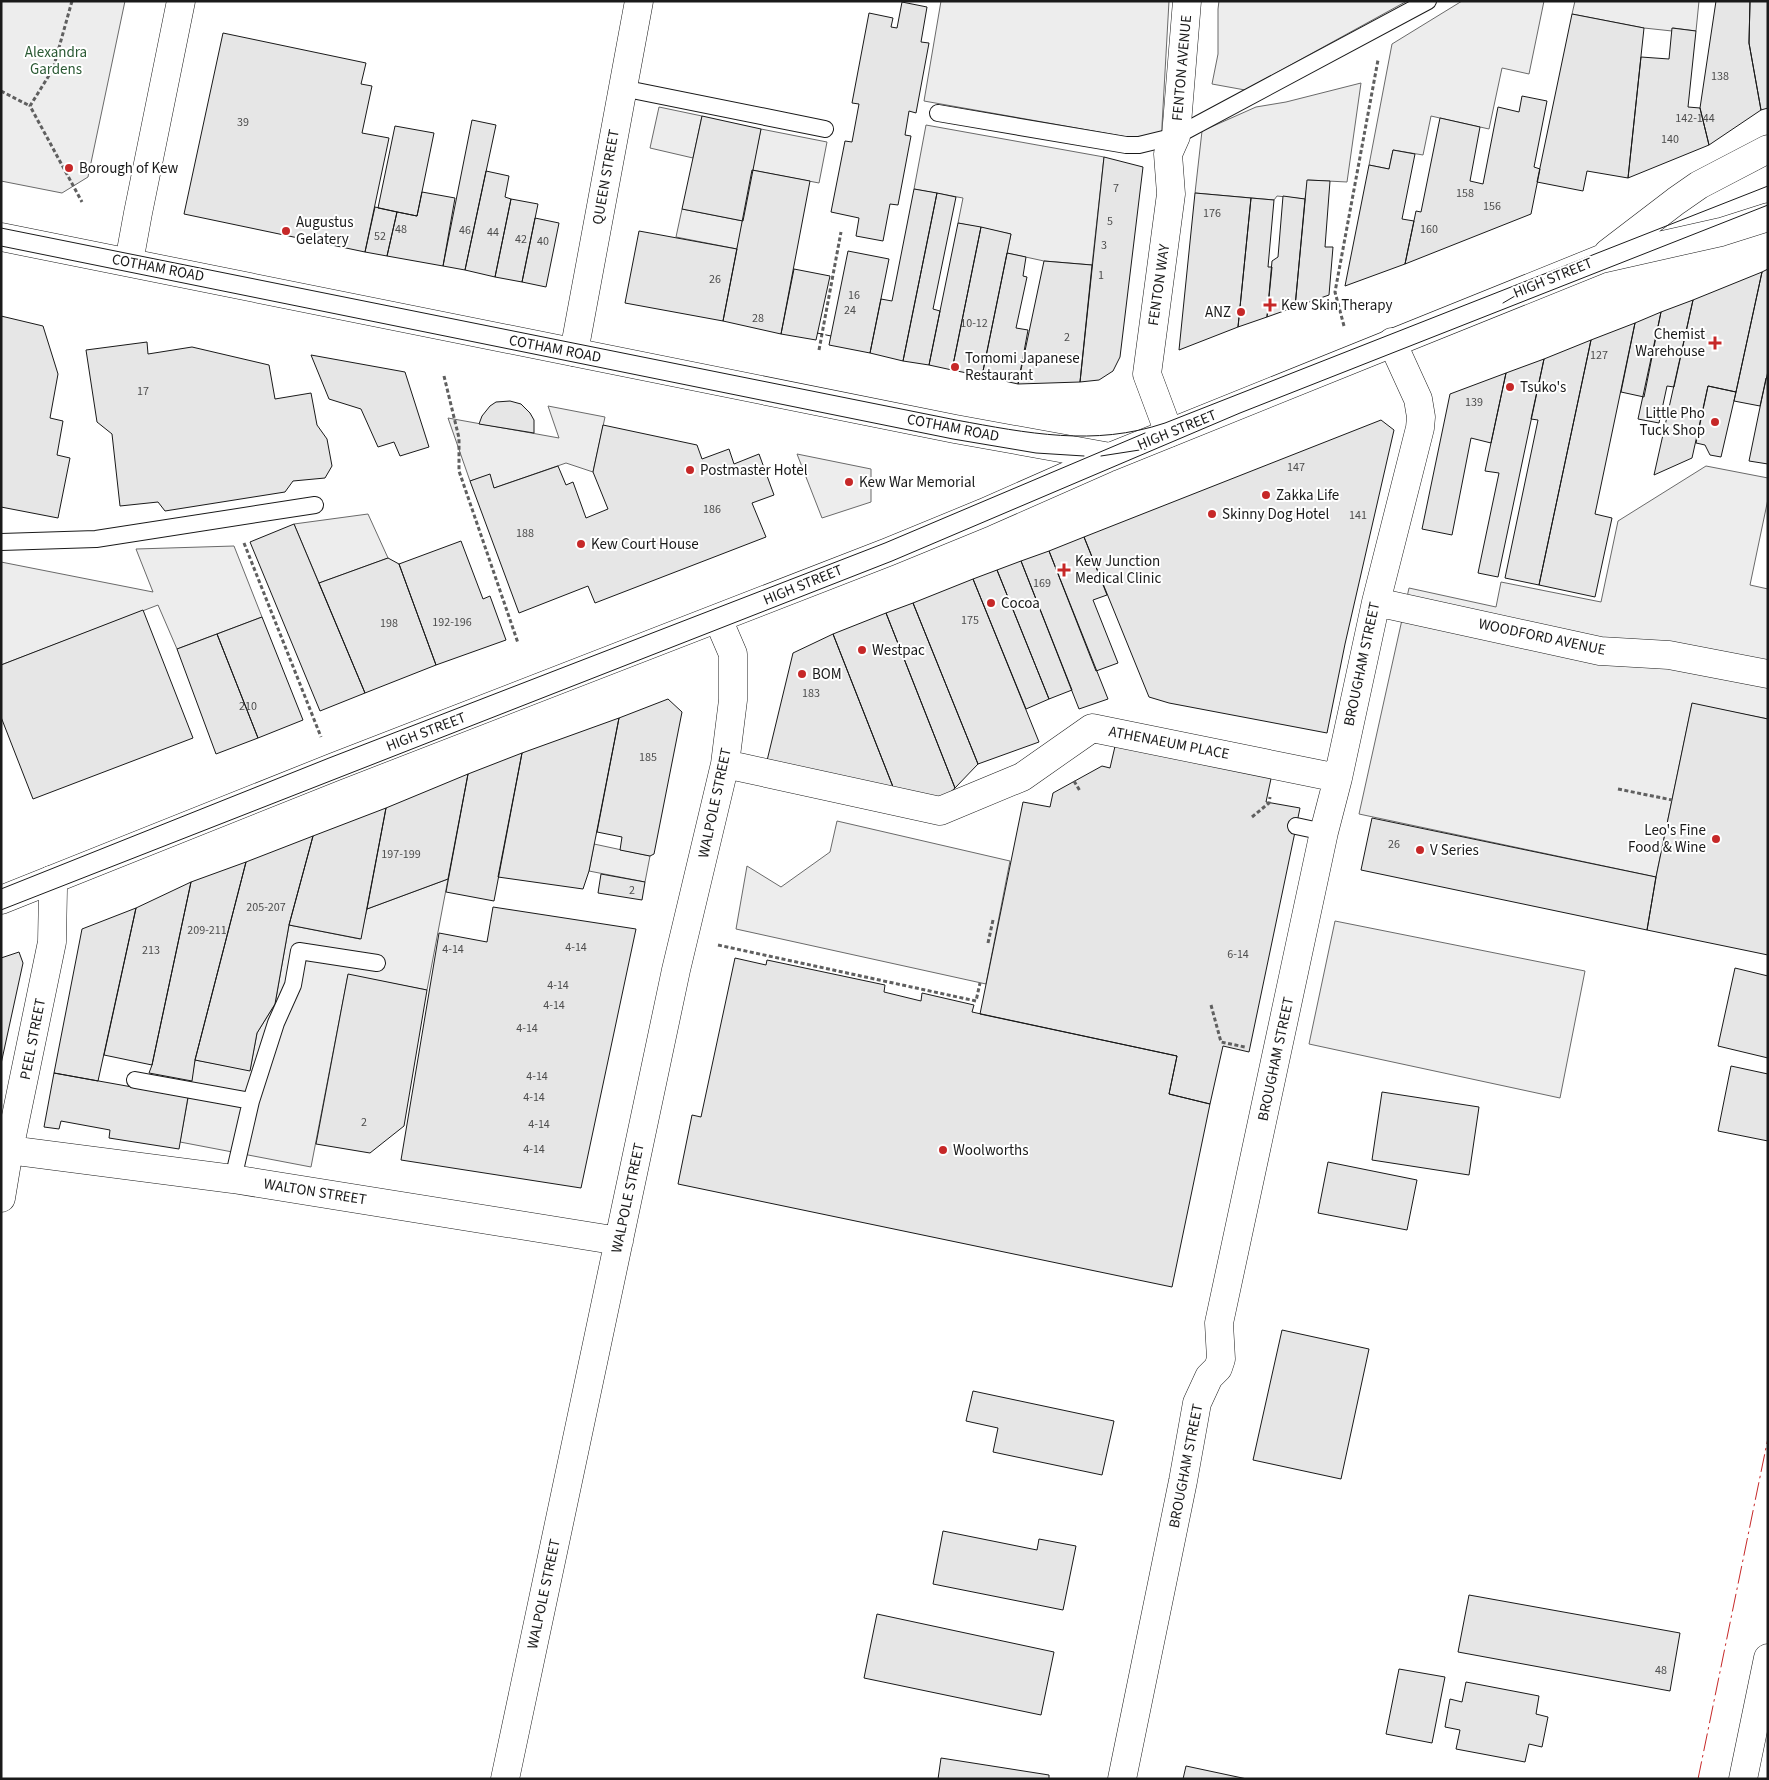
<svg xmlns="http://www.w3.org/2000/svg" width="1769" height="1780" font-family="'Source Sans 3',sans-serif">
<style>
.built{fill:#ededed;stroke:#6a6a6a}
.building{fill:#e6e6e6;stroke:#1a1a1a}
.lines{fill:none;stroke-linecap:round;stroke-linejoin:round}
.lane-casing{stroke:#1a1a1a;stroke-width:18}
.street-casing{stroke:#1a1a1a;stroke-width:29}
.primary-casing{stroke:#1a1a1a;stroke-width:29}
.path{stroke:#5f5f5f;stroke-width:3;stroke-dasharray:4 2.5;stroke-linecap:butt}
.lane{stroke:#fff;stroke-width:16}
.street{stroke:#fff;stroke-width:28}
.primary{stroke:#fff;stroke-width:28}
.tram{stroke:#1a1a1a;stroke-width:1}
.fence{stroke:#1a1a1a;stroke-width:1;stroke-dasharray:6 2.5;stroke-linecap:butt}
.power{stroke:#c62828;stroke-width:1;stroke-dasharray:18 4 2.5 4;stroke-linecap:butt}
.poi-dot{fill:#c62828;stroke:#fff;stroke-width:2}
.labels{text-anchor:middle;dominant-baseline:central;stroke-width:4;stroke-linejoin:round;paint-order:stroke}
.number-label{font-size:12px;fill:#4d4d4d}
.park-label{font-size:15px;fill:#2b5a34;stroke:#fff}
.street-label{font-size:15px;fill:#1a1a1a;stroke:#fff}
.poi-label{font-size:15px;fill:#1a1a1a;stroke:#fff;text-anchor:start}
</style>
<rect width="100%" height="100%" fill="#fff"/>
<path class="built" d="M1,1H125L88,177L62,193L1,181Z
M941,1H1169L1161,143L924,101Z
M1219,1H1407L1245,90L1212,84L1218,54V9Z
M1462,1H1544L1529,74L1502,68L1489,129L1431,116L1423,155L1393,150L1389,169L1369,165L1392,44Z
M1575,1H1699L1696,31L1673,28L1672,31L1644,28L1572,14Z
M1361,83L1347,182L1308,180L1305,199L1277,196L1274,200L1195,193L1202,131L1256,107L1286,102Z
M659,107L702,116L693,158L650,148Z
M926,125L1104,157L1092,265L1044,261L1007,253L1011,234L958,223L963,198L914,189Z
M761,129L827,142L819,183L752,170Z
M682,209L743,221L737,249L676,237Z
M548,406L605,417L593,472L566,463L494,488L489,475L470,481L448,418L559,438Z
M797,454L871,469V502L822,518Z
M1706,466L1768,478V499L1750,585L1768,589V719L1692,704L1656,877L1359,814L1409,588L1496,607L1501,582L1601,602L1618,521Z
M368,514L388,558L319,583L294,524Z
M234,546L262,617L177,649L158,605L1,665V562L153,592L136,549Z
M837,821L1010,861L986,984L736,929L747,866L781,887L830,852Z
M594,844L650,856L645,882L589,871Z
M448,879L427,990L348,975L311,1167L180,1142L195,1060L250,1070L257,1033L275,1004L289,925L360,939L367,909Z
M1335,921L1585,971L1560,1098L1309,1044Z"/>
<path class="building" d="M1716,1H1750L1749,43L1761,110L1709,145L1700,108Z
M1750,1H1768V108L1761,110L1749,43Z
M902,2L927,7L921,42L929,43L916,113L909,111L905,135L911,136L898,205L890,204L883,241L856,236L859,218L831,212L845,141L852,142L859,104L852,103L869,13L893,18L891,27L897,28Z
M1572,14L1644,28L1628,178L1587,171L1583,191L1537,182Z
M1672,28L1696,31L1688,107L1700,108L1709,145L1628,178L1641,57L1669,59Z
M223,33L366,63L361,84L372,86L362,133L389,138L365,252L184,214Z
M1522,96L1547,101L1534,167L1540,169L1531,214L1405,264L1416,211L1421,212L1440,118L1480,127L1470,181L1483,184L1498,107L1519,112Z
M702,116L761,129L743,221L682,209Z
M472,120L496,125L465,270L443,266Z
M395,126L434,133L417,216L378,208Z
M1393,150L1415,154L1402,219L1414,221L1405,264L1345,286L1369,165L1389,169Z
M1104,157L1143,167L1120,357L1113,371L1099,380L1080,382Z
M752,170L810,181L781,334L723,321Z
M486,171L509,176L505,197L511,199L495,277L465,270Z
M1307,180L1330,181L1325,247H1333L1329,295L1295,307Z
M914,189L937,193L903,361L870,353L881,299L892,301Z
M422,192L455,198L443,266L387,256L397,212L417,216Z
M937,193L956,197L933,309L940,311L929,365L903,361Z
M1195,193L1251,198L1238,327L1179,350Z
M1283,196L1305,199L1295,307L1267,317L1272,261L1278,257Z
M1251,198L1274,200L1268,267H1272L1267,317L1238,327Z
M511,199L538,204L522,282L495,277Z
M375,207L397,212L387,256L365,252Z
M535,218L559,223L546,287L522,282Z
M958,223L981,227L952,370L929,365Z
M981,227L1011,234L982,376L952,370Z
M639,231L737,249L723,321L625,303Z
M848,251L889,259L870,353L829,345Z
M1007,253L1026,257L1023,276L1027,277L1016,328L1028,330L1018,384L982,376Z
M1044,261L1092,265L1080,382L1018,384Z
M794,269L830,276L816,340L781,334Z
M1768,269V371L1760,406L1734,401L1762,272Z
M1762,272L1736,392L1708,386L1692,458L1654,475L1693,300Z
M1693,300L1674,387L1667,386L1659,423L1638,419L1661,312Z
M1661,312L1644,397L1621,392L1635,323Z
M1,316L43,326L58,374L50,418L63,421L57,455L70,458L58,518L1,507Z
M1635,323L1595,514L1612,518L1595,597L1539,585L1591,340Z
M1591,340L1539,585L1505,578L1538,420L1531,419L1544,359Z
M147,342L148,354L192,347L269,365L275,399L311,393L317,425L327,439L332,466L325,478L293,481L285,492L165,511L158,502L120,506L112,434L97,422L86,350Z
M311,355L405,372L429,447L400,456L394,442L378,447L361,409L329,399Z
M1544,359L1498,577L1478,573L1499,473L1485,471L1506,373Z
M1506,373L1491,443L1471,438L1452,535L1422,529L1450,394Z
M1766,378H1768V464L1749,461Z
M1708,386L1736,392L1721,457L1710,455L1705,445L1696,443Z
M510,401L521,404L530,413L534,420V433L479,424L482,416L490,406L496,402Z
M1381,420L1394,430L1345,644L1327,733L1169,703L1149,697L1084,537Z
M603,425L697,445L702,459L729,449L734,464L759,454L774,495L752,503L766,537L595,603L588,586L519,613L470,481L490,474L494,488L558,466L566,485L573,482L586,518L608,509L593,472Z
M294,524L365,693L320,711L250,542Z
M1084,537L1107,595L1093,600L1118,663L1096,671L1049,551Z
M461,541L483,599L490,596L506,640L436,665L399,564Z
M1049,551L1108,699L1079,709L1021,561Z
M388,558L399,564L436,665L365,693L319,583Z
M1021,561L1072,690L1049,699L997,570Z
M997,570L1049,699L1026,709L973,579Z
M973,579L1039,742L978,764L913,603Z
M913,603L978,764L955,788L886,613Z
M143,610L193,738L33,799L1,717V665Z
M886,613L955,788L936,805L897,797L833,634Z
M262,617L303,720L258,738L217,634Z
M217,634L258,738L216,754L177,649Z
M833,634L897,797L765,769L793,653Z
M668,699L682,712L654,854L650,856L620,850L622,837L597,832L619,718Z
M1692,703L1768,719V955L1647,930L1656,877Z
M619,718L589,871L583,889L498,877L522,753Z
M1116,742L1272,774L1266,802L1300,808L1249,1052L1223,1046L1210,1104L1169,1094L1177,1056L980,1014L1023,802L1050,807L1053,793L1102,766L1110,768Z
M522,753L494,901L446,892L468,774Z
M468,774L448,879L367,909L386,808Z
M386,808L361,939L289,925L313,836Z
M1372,818L1656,877L1647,930L1361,870Z
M313,836L289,925L275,1004L257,1033L250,1071L195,1060L246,862Z
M246,862L195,1060L192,1081L149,1073L152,1065L191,882Z
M601,874L645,882L642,900L598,893Z
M191,882L152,1065L104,1055L136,908Z
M493,907L636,929L581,1188L401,1160L439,933L487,942Z
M136,908L98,1081L54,1073L82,929Z
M19,952L23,963L1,1064V958Z
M735,958L766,965L767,960L885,985L884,992L921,1001L922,993L974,1005L972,1012L1177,1056L1169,1094L1210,1104L1172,1287L678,1184L692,1115L701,1117Z
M1735,968L1768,976V1058L1718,1046Z
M348,974L427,990L404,1126L370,1153L316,1144Z
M1731,1066L1768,1074V1141L1718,1131Z
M54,1073L188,1097L179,1149L109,1138L110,1130L61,1121L59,1129L44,1127Z
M1382,1092L1479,1107L1469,1175L1372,1160Z
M1328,1162L1417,1180L1407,1230L1318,1213Z
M1282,1330L1369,1349L1341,1479L1253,1460Z
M973,1391L1114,1421L1102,1475L993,1452L998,1428L966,1421Z
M943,1531L1037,1550L1039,1539L1076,1546L1063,1610L933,1584Z
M1469,1595L1680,1633L1670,1691L1458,1652Z
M877,1614L1054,1652L1041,1715L864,1678Z
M1399,1669L1445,1677L1432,1743L1386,1734Z
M1466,1682L1539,1696L1536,1714L1548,1717L1542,1747L1529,1744L1525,1762L1456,1749L1460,1730L1445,1727L1450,1699L1462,1702Z
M941,1758L1049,1775V1779H938Z
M1186,1766L1247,1779H1183Z"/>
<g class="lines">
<defs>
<path id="lane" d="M622,88L825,129
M938,113L1126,145H1139L1176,136L1428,1
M1,542L96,539L315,505
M1296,826L1324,832
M135,1080L251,1101
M233,1179L251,1101L276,1023L293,985L299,951L377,963"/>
<path id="street" d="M129,262L138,213L181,1
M574,352L639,1
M1169,433L1147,374L1171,194L1168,154L1176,136L1187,1
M1376,602L1600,651L1669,655L1768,674
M725,764L940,811L1022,777L1092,728L1338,778
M9,1150L233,1179L619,1241
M1,1198L9,1150L52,942L53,889L51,880
M505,1779L676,970L725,764L733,700V654L718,619
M1122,1779L1183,1481L1197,1403L1209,1377L1218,1368L1221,1359L1219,1323L1324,832L1338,778L1376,602L1420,428L1421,417L1418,399L1392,342"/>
<path id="primary" d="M1,237L955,429L1110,457
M1608,253L1676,201L1699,185L1768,149
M1,900L334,767L888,552L983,513L1110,457L1601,259L1721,232L1768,217
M1743,1779L1768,1658"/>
</defs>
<use href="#lane" class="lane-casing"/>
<use href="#street" class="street-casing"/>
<use href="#primary" class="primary-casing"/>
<path class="path" d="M72,1L53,69L30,106L82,202
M1,91L30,106
M1344,326L1335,292L1378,60
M819,350L841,232
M444,376L459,438V471L518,643
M244,543L321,737
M1074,781L1080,791
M1618,789L1672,800
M1252,817L1269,803L1270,797
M988,943L993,920
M718,945L976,1001L980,983
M1211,1005L1221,1042L1245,1047"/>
<use href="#lane" class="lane"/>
<use href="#street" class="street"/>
<use href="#primary" class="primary"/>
<path class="tram" d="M1,228L956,420C1027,433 1094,447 1165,423L1768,186
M1,246L953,439L1036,453L1084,456
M1503,303L1544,279
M1101,456L1146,449
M1,889L329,758L885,543L1145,433
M1,910L892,561L1240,413L1768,205"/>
<path class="fence" d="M817,333L831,336"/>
<path class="power" d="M1698,1779L1768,1438"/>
</g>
<g class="poi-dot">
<circle cx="69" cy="168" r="5"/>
<circle cx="286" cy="231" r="5"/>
<path d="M1267.5 297.5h5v5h5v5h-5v5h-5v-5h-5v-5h5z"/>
<circle cx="1241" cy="312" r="5"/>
<path d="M1712.5 335.5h5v5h5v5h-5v5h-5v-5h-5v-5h5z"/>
<circle cx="955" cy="367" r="5"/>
<circle cx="1510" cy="387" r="5"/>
<circle cx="1715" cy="422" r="5"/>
<circle cx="690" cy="470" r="5"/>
<circle cx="849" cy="482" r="5"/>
<circle cx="1266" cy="495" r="5"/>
<circle cx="1212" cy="514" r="5"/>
<circle cx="581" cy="544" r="5"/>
<path d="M1061.5 562.5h5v5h5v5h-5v5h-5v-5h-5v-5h5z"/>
<circle cx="991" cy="603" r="5"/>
<circle cx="862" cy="650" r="5"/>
<circle cx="802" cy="674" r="5"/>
<circle cx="1716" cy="839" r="5"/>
<circle cx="1420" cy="850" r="5"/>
<circle cx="943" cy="1150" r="5"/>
</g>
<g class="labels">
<g class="number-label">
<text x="1720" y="76">138</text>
<text x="1695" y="118">142-144</text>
<text x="243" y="122">39</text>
<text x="1670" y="139">140</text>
<text x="1116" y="188">7</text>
<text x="1465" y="193">158</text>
<text x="1492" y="206">156</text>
<text x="1212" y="213">176</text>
<text x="1110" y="221">5</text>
<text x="401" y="229">48</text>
<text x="1429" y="229">160</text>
<text x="465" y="230">46</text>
<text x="493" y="232">44</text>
<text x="380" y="236">52</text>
<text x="521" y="239">42</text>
<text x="543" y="241">40</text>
<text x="1104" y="245">3</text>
<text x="1101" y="275">1</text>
<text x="715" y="279">26</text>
<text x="854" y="295">16</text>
<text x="850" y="310">24</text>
<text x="758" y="318">28</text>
<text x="974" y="323">10-12</text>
<text x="1067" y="337">2</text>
<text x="1599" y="355">127</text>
<text x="143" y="391">17</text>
<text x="1474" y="402">139</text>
<text x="1296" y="467">147</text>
<text x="712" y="509">186</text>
<text x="1358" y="515">141</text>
<text x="525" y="533">188</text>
<text x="1042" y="583">169</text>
<text x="970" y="620">175</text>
<text x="452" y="622">192-196</text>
<text x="389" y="623">198</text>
<text x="811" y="693">183</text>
<text x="248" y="706">210</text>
<text x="648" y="757">185</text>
<text x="1394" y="844">26</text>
<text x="401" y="854">197-199</text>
<text x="632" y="890">2</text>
<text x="266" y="907">205-207</text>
<text x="207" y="930">209-211</text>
<text x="576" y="947">4-14</text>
<text x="453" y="949">4-14</text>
<text x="151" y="950">213</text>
<text x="1238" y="954">6-14</text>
<text x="558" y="985">4-14</text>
<text x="554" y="1005">4-14</text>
<text x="527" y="1028">4-14</text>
<text x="537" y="1076">4-14</text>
<text x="534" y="1097">4-14</text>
<text x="364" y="1122">2</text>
<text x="539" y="1124">4-14</text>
<text x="534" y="1149">4-14</text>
<text x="1661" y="1670">48</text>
</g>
<g class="park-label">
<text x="56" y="52">Alexandra<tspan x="56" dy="17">Gardens</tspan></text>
</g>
<g class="street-label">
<text transform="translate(1182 68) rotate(-85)">FENTON AVENUE</text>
<text transform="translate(606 177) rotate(-80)">QUEEN STREET</text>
<text transform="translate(158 268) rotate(11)">COTHAM ROAD</text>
<text transform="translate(1553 278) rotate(-22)">HIGH STREET</text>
<text transform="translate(1159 285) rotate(-82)">FENTON WAY</text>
<text transform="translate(555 349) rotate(11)">COTHAM ROAD</text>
<text transform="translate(953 428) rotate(11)">COTHAM ROAD</text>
<text transform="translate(1177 430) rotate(-22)">HIGH STREET</text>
<text transform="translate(803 585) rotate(-22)">HIGH STREET</text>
<text transform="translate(1542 637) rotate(12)">WOODFORD AVENUE</text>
<text transform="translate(1362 664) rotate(-78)">BROUGHAM STREET</text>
<text transform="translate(426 732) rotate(-21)">HIGH STREET</text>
<text transform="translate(1169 743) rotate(11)">ATHENAEUM PLACE</text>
<text transform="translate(715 803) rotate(-78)">WALPOLE STREET</text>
<text transform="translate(33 1039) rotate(-79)">PEEL STREET</text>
<text transform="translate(1276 1059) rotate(-78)">BROUGHAM STREET</text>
<text transform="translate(315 1192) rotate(9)">WALTON STREET</text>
<text transform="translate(628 1198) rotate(-78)">WALPOLE STREET</text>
<text transform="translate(1186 1466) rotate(-79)">BROUGHAM STREET</text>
<text transform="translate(544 1594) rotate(-78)">WALPOLE STREET</text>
</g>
<g class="poi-label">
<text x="79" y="168">Borough of Kew</text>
<text x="296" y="222">Augustus<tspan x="296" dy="17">Gelatery</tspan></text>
<text x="1281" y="305">Kew Skin Therapy</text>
<text x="1231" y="312" text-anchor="end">ANZ</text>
<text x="1705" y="334" text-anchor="end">Chemist<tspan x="1705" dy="17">Warehouse</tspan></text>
<text x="965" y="358">Tomomi Japanese<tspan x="965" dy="17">Restaurant</tspan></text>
<text x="1520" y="387">Tsuko's</text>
<text x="1705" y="413" text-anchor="end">Little Pho<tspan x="1705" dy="17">Tuck Shop</tspan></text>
<text x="700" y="470">Postmaster Hotel</text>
<text x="859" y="482">Kew War Memorial</text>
<text x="1276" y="495">Zakka Life</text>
<text x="1222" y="514">Skinny Dog Hotel</text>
<text x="591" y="544">Kew Court House</text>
<text x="1075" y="561">Kew Junction<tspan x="1075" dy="17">Medical Clinic</tspan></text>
<text x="1001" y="603">Cocoa</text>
<text x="872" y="650">Westpac</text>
<text x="812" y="674">BOM</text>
<text x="1706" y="830" text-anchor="end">Leo's Fine<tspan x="1706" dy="17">Food &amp; Wine</tspan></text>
<text x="1430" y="850">V Series</text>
<text x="953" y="1150">Woolworths</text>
</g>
</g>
<rect width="1769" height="1780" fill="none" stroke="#1a1a1a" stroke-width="5"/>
</svg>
